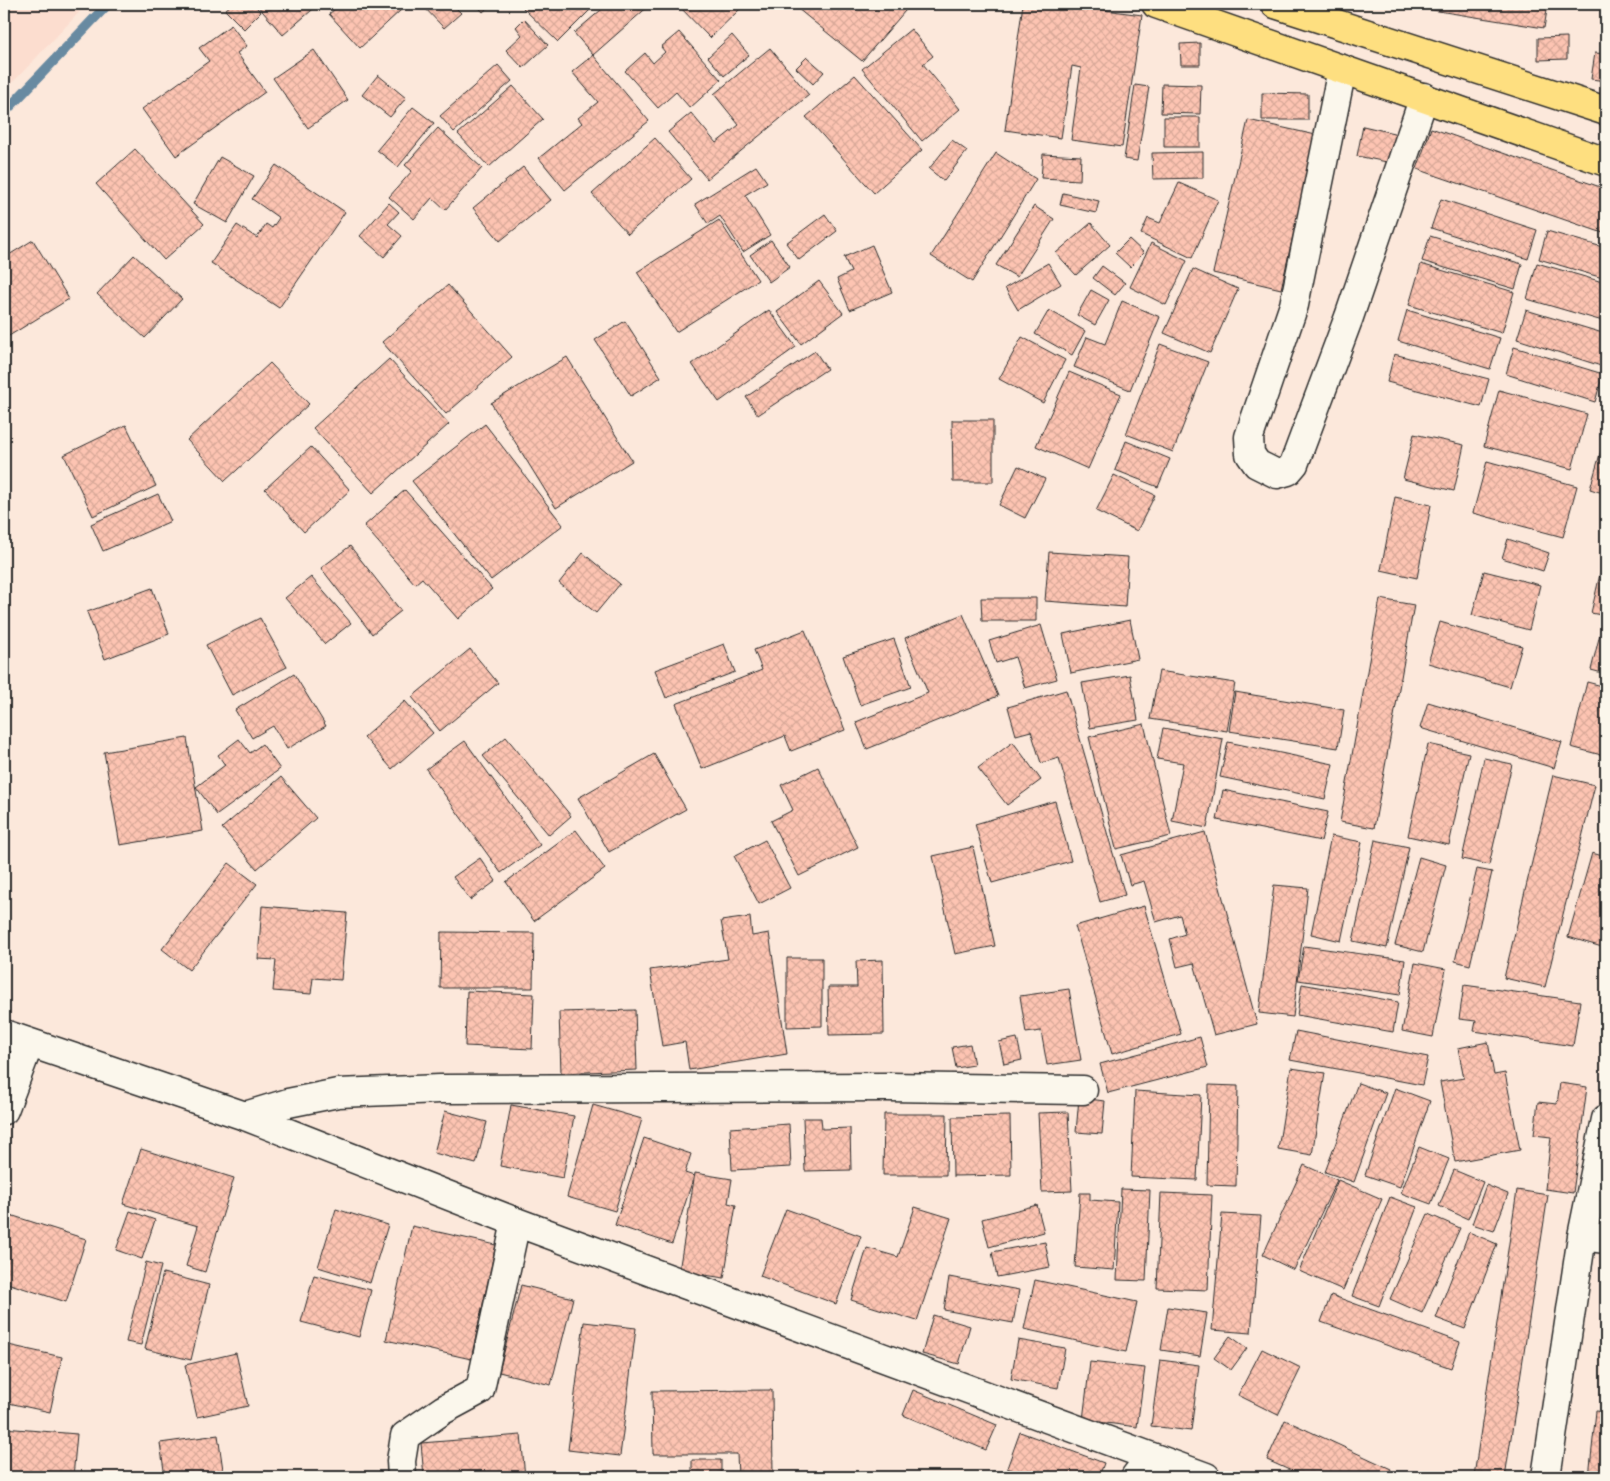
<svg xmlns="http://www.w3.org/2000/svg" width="1610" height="1481" font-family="'Patrick Hand',sans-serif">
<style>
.built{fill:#fcddcf}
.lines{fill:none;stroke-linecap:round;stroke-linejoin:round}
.stream{stroke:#688aa1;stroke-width:10}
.building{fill:url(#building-cross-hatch);stroke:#2b2b2b}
.minor-casing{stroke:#2b2b2b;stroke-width:31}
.major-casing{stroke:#2b2b2b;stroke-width:31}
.minor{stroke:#fbf7ec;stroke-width:28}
.major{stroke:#fedf80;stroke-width:28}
</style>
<defs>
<pattern id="building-cross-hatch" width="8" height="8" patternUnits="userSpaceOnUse" patternTransform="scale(1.25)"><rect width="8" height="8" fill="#fdc4b2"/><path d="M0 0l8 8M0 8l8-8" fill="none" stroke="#d9a999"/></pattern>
</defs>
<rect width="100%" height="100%" fill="#fce8db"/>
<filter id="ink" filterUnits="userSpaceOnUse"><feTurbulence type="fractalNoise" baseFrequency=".02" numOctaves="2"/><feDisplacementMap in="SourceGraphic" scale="10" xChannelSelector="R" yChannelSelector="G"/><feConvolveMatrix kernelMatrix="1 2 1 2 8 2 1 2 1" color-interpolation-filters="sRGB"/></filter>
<g filter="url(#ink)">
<path class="built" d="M4,4H87L18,77L4,90Z"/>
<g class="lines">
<path class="stream" d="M4,113L108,4"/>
</g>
<path class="building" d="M232,4H253L261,12L244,29L225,10Z
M256,4H319L283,35Z
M341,4H396L401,10L360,48L329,14Z
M421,4H452L461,13L444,28Z
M475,4H492L483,12Z
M527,4H596L558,42L523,8Z
M608,4H651L593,55L574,33Z
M677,4H735L740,9L710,38Z
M792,4H911L862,61Z
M1023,4H1062L1142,15L1122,147L1071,140L1081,68L1072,66L1061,138L1005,130Z
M1402,4H1548L1544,28L1401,5Z
M524,19L548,45L523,68L506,50L522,35L516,27Z
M231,25L247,46L237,53L265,92L176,156L142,109L209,61L199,48Z
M911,29L933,56L923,64L960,109L922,141L862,69Z
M679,32L721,80L690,108L676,92L658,108L625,71L645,53L653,63L665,52L661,47Z
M732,35L749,55L724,76L708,57Z
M1567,37V59L1538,60V38Z
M1200,43V65H1181L1180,44Z
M770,48L809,95L707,179L668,132L691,113L716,143L739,125L714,94Z
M314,50L348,100L308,128L273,78Z
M1595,53L1606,54V81L1591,79Z
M593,55L649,121L565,190L539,158L582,123L578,118L598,102L572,72Z
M807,57L824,72L813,84L796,68Z
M498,65L512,81L454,132L440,116Z
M378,75L406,98L390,117L362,95Z
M855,75L922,150L874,193L806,117Z
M1162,84L1201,85L1200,114L1161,113Z
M1135,85L1149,87L1137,161L1124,159Z
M513,86L543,119L489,167L458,134Z
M1262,93L1308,94V120H1262Z
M413,107L434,123L398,167L377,150Z
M1164,117H1200V147H1164Z
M1248,120L1316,135L1281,289L1213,273Z
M1363,126L1398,134L1392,163L1357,156Z
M438,128L482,168L445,210L432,198L414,219L389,197L412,171L405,165Z
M1431,128L1606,189V234L1417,169Z
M655,138L691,179L628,234L592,194Z
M952,140L967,151L944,181L929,169Z
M135,149L204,224L164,260L96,184Z
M1203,152V178L1153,179L1152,153Z
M996,153L1036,179L972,282L931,256Z
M1043,154L1081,156L1080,180L1041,178Z
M220,157L254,176L227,223L193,204Z
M276,165L345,212L279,308L211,263L237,225L257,238L266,224L272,228L279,218L252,199Z
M756,166L767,182L745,195L770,235L743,252L720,216L708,224L695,204Z
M523,167L551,200L500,241L473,208Z
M1179,183L1218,200L1192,258L1141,234L1148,218L1160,223Z
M1063,193L1099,201L1096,213L1060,205Z
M1441,199L1537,230L1528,259L1431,228Z
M389,203L399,212L388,224L402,236L384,257L360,236Z
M1034,206L1054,219L1017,277L996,265Z
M825,214L837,231L799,260L786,243Z
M719,220L758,280L676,332L637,272Z
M1091,223L1110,245L1076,275L1056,253Z
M1547,231L1606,248V279L1539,259Z
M1430,236L1522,264L1515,289L1422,261Z
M1129,239L1144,253L1130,267L1115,253Z
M33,240L69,299L4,339V258Z
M771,240L790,267L769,282L750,255Z
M1151,243L1187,261L1166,305L1130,287Z
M872,245L892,292L850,310L837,279L851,272L844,257Z
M134,255L182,299L145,338L97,294Z
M1048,263L1061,284L1018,310L1005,288Z
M1537,263L1606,283V322L1527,299Z
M1421,264L1514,292L1502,333L1409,305Z
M1102,266L1125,283L1115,295L1093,278Z
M1193,269L1238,289L1210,353L1164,333Z
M819,281L843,313L801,344L777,312Z
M448,285L512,357L446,414L382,342Z
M1091,290L1109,300L1095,325L1077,315Z
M1122,301L1160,317L1130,390L1074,367L1087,337L1105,344Z
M769,310L796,347L719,402L692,364Z
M1049,310L1085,331L1072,355L1035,334Z
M1407,310L1500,338L1490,369L1398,341Z
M1526,310L1606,334V350L1601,366L1517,339Z
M625,321L661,377L631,396L595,340Z
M1022,337L1065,360L1043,403L999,379Z
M1160,344L1208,362L1173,452L1126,434Z
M1514,347L1603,374L1595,402L1506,374Z
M815,351L827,369L758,415L746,397Z
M1394,354L1489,379L1481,407L1387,382Z
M567,357L632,461L556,508L491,403Z
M389,359L449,424L373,493L313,428Z
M270,363L309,404L225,481L187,440Z
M1069,372L1121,394L1088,469L1036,446Z
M1499,390L1587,414L1572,469L1484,446Z
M952,420H993V482H953Z
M485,424L563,525L491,580L412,481Z
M126,425L156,486L93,516L64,455Z
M1606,433V494L1590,489Z
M1414,434L1464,445L1454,491L1403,479Z
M1126,441L1170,459L1158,487L1115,470Z
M311,447L350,490L304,532L265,489Z
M1487,461L1577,486L1563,537L1473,513Z
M1018,466L1045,479L1025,518L999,505Z
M1114,475L1155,495L1137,531L1096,511Z
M405,490L492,589L458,619L422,578L415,584L364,526Z
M158,494L171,521L103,551L91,524Z
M1395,497L1431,505L1417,578L1381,570Z
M1508,539L1549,553L1543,571L1502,558Z
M350,546L401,611L372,634L321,568Z
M1049,552L1128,557L1125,607L1045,601Z
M583,553L620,584L596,613L559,583Z
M1601,570L1606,571V616L1591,613Z
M1484,571L1540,585L1529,630L1472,615Z
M311,577L351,623L325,644L285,598Z
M152,588L169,634L105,659L87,612Z
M981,598H1036V621H982Z
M1380,599L1414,605L1374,828L1340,822Z
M963,614L998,696L867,749L856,722L928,693L905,638Z
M260,618L287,667L232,695L206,645Z
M1130,620L1138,659L1071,673L1063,634Z
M1440,622L1522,646L1510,687L1428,663Z
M1603,622L1606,623V674L1591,670Z
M1041,625L1057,679L1025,688L1015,657L996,663L989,641Z
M805,630L845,730L791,751L785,736L702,769L676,704L762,670L754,650Z
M894,639L911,687L860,705L843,656Z
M724,644L735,672L666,698L655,670Z
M470,649L498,683L440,731L412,697Z
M1159,671L1235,683L1227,731L1150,719Z
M294,674L326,726L287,749L273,726L252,738L235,710Z
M1130,675L1138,720L1090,728L1082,683Z
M1587,682L1606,687L1605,756L1571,747Z
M1066,690L1125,895L1100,902L1059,758L1041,763L1031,731L1016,735L1008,707Z
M1235,692L1344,710L1338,748L1229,731Z
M405,701L433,733L392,769L364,737Z
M1428,702L1562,742L1554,768L1420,728Z
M1144,724L1171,836L1116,849L1089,737Z
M1163,728L1223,739L1207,828L1172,821L1183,763L1157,759Z
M506,737L571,816L549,835L483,756Z
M187,738L203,831L120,845L104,752Z
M239,739L250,753L262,744L280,769L217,815L196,787L225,765L218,755Z
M465,741L540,845L501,873L426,769Z
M1013,742L1041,780L1007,805L978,768Z
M1228,742L1333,764L1325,799L1220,777Z
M1428,744L1469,753L1449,845L1408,836Z
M654,754L686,809L609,852L578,798Z
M1484,758L1512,764L1489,865L1462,859Z
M818,767L858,847L799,876L771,821L793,810L781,785Z
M1553,775L1595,785L1545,987L1504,978Z
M281,777L316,818L257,869L222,828Z
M1223,790L1328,812L1321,841L1217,820Z
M1055,801L1071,861L992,883L975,824Z
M576,830L605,869L534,921L506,882Z
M1205,832L1257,1024L1214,1035L1194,963L1177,967L1170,939L1185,934L1180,915L1156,922L1144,881L1130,885L1121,855Z
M1331,836L1362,842L1341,941L1311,934Z
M765,840L790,888L759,904L734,856Z
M1375,840L1409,847L1387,948L1353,941Z
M973,847L995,946L955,954L933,856Z
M1592,853L1606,857V933L1602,947L1568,937Z
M1419,857L1446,865L1423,952L1395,945Z
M480,858L496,881L470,900L453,877Z
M229,863L257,884L189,970L162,949Z
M1477,869L1492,872L1470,965L1455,961Z
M1274,885L1308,888L1293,1017L1259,1013Z
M262,906L347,913L341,980L313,978L311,994L273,991L276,960L258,959Z
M1144,906L1181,1034L1112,1054L1075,926Z
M750,917L752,936L769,933L787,1054L689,1070L685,1042L662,1046L650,970L728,959L721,921Z
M441,932L534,933L533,988H440Z
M1304,946L1405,960L1400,995L1298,980Z
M787,958H822V1026L787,1027Z
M883,960L884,1034L829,1035L828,987H857L856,961Z
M1415,963L1446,969L1433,1037L1402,1031Z
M1302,984L1398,1002L1393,1032L1297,1015Z
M1464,985L1580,1001L1573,1046L1474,1031L1476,1021L1459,1019Z
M1069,989L1081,1060L1047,1065L1041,1031L1026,1033L1020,996Z
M467,991L534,994L532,1049L465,1046Z
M635,1010L637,1070L561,1073L559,1012Z
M1296,1031L1428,1057L1422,1085L1290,1060Z
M1200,1037L1208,1067L1108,1093L1100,1064Z
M1017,1038L1022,1060L1004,1064L999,1042Z
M1488,1042L1494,1075L1505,1073L1520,1150L1455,1162L1440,1082L1464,1078L1458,1048Z
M970,1044L974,1065L956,1068L952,1047Z
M1291,1068L1325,1073L1312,1155L1278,1149Z
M1358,1083L1386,1093L1354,1182L1325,1172Z
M1560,1083L1587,1087L1573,1193L1545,1189L1551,1137L1534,1135L1538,1102L1557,1104Z
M1209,1085L1238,1086L1236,1186L1207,1185Z
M1395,1088L1430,1101L1400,1187L1365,1175Z
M1135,1091L1201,1095L1197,1180L1131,1177Z
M1079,1098L1105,1101L1102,1134L1076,1132Z
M511,1105L574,1116L563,1178L500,1166Z
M593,1105L642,1119L615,1211L567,1197Z
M445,1111L487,1122L476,1164L434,1153Z
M1068,1112L1072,1191L1042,1192L1038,1113Z
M884,1114H947L946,1175H883Z
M1010,1116L1011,1175L953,1176L952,1117Z
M803,1118H821L822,1129L850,1128L851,1170L805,1171Z
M789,1124L791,1167L732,1170L730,1128Z
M644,1138L691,1154L685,1173L694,1176L672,1244L615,1225Z
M1419,1147L1449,1159L1431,1204L1401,1193Z
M141,1149L234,1178L205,1272L186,1266L198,1226L123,1204Z
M1304,1165L1337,1180L1294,1270L1263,1255Z
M1454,1170L1483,1182L1468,1219L1439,1206Z
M695,1173L732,1179L728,1203L736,1205L724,1278L679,1271Z
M1338,1180L1382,1199L1343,1290L1299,1271Z
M1486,1185L1508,1194L1494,1231L1472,1224Z
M1121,1189L1150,1190L1146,1281L1117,1280Z
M1517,1190L1548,1195L1505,1477H1480L1474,1476Z
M1080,1193H1090V1200L1118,1202L1114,1270L1075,1267Z
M1161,1193L1212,1195L1208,1290L1157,1288Z
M1390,1197L1417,1207L1379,1306L1352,1296Z
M1037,1205L1044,1232L989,1247L982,1219Z
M915,1207L951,1218L917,1321L851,1300L867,1248L898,1257Z
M336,1209L388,1225L370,1283L318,1267Z
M786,1209L861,1236L836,1304L760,1276Z
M130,1211L155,1220L142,1259L116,1250Z
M4,1213L86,1239L66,1302L4,1282Z
M1222,1214L1261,1216L1251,1333L1212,1330Z
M1428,1214L1460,1228L1422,1313L1390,1299Z
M412,1226L496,1245L471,1359L386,1340Z
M1469,1232L1497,1244L1465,1329L1436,1318Z
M1045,1242L1050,1267L997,1277L992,1252Z
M146,1262L161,1266L141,1345L126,1342Z
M163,1273L209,1285L191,1360L145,1349Z
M314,1275L371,1290L359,1337L301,1322Z
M949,1277L1019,1290L1013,1323L944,1310Z
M1035,1280L1137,1302L1126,1352L1024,1329Z
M521,1285L573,1298L551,1385L499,1372Z
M1331,1295L1460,1342L1451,1368L1321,1322Z
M1168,1307L1207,1313L1200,1356L1161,1350Z
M933,1315L970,1326L959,1364L922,1354Z
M584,1322L636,1328L620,1456L568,1450Z
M1230,1336L1247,1348L1231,1370L1214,1358Z
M1018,1340L1065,1348L1058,1388L1011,1379Z
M4,1344L62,1357L50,1412L4,1402Z
M1262,1349L1301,1368L1278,1415L1238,1395Z
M236,1353L248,1406L197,1417L185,1365Z
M1160,1360L1199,1365L1191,1431L1151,1426Z
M1090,1362L1145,1368L1137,1427L1083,1420Z
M772,1390L773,1477H738L737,1454H653L652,1391Z
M913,1390L997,1425L986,1450L903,1415Z
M1596,1411L1606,1412V1477H1589Z
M1285,1420L1391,1469L1388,1477H1305L1267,1460Z
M4,1428L77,1434L73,1477H4Z
M1020,1432L1104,1463L1099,1477H1030L1007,1468Z
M218,1435L224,1477H165L160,1443Z
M521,1435L525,1477H424L421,1443Z
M692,1460H721V1477H692Z"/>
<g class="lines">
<defs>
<path id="minor" d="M1342,69L1294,305L1249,437L1250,454L1257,464L1277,474L1288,471L1294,464L1349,317L1424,97
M4,1034L245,1116L516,1222L1206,1477
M4,1110L29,1044
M245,1116L288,1103L338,1093L440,1089L888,1087L1083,1090
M1582,1236L1606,1239
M402,1477L401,1461L405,1436L443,1410L480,1390L516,1222
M1135,1477L1150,1457
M1546,1477L1582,1236L1606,1119"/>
<path id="major" d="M1156,4L1606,162
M1275,4L1606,111"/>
</defs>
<use href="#minor" class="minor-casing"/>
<use href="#major" class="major-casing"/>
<use href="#minor" class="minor"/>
<use href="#major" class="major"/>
</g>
</g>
<rect width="1610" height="1481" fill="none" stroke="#fbf7ec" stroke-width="20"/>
<rect x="10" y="10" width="1590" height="1461" fill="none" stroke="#2b2b2b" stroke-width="2" filter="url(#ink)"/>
</svg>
